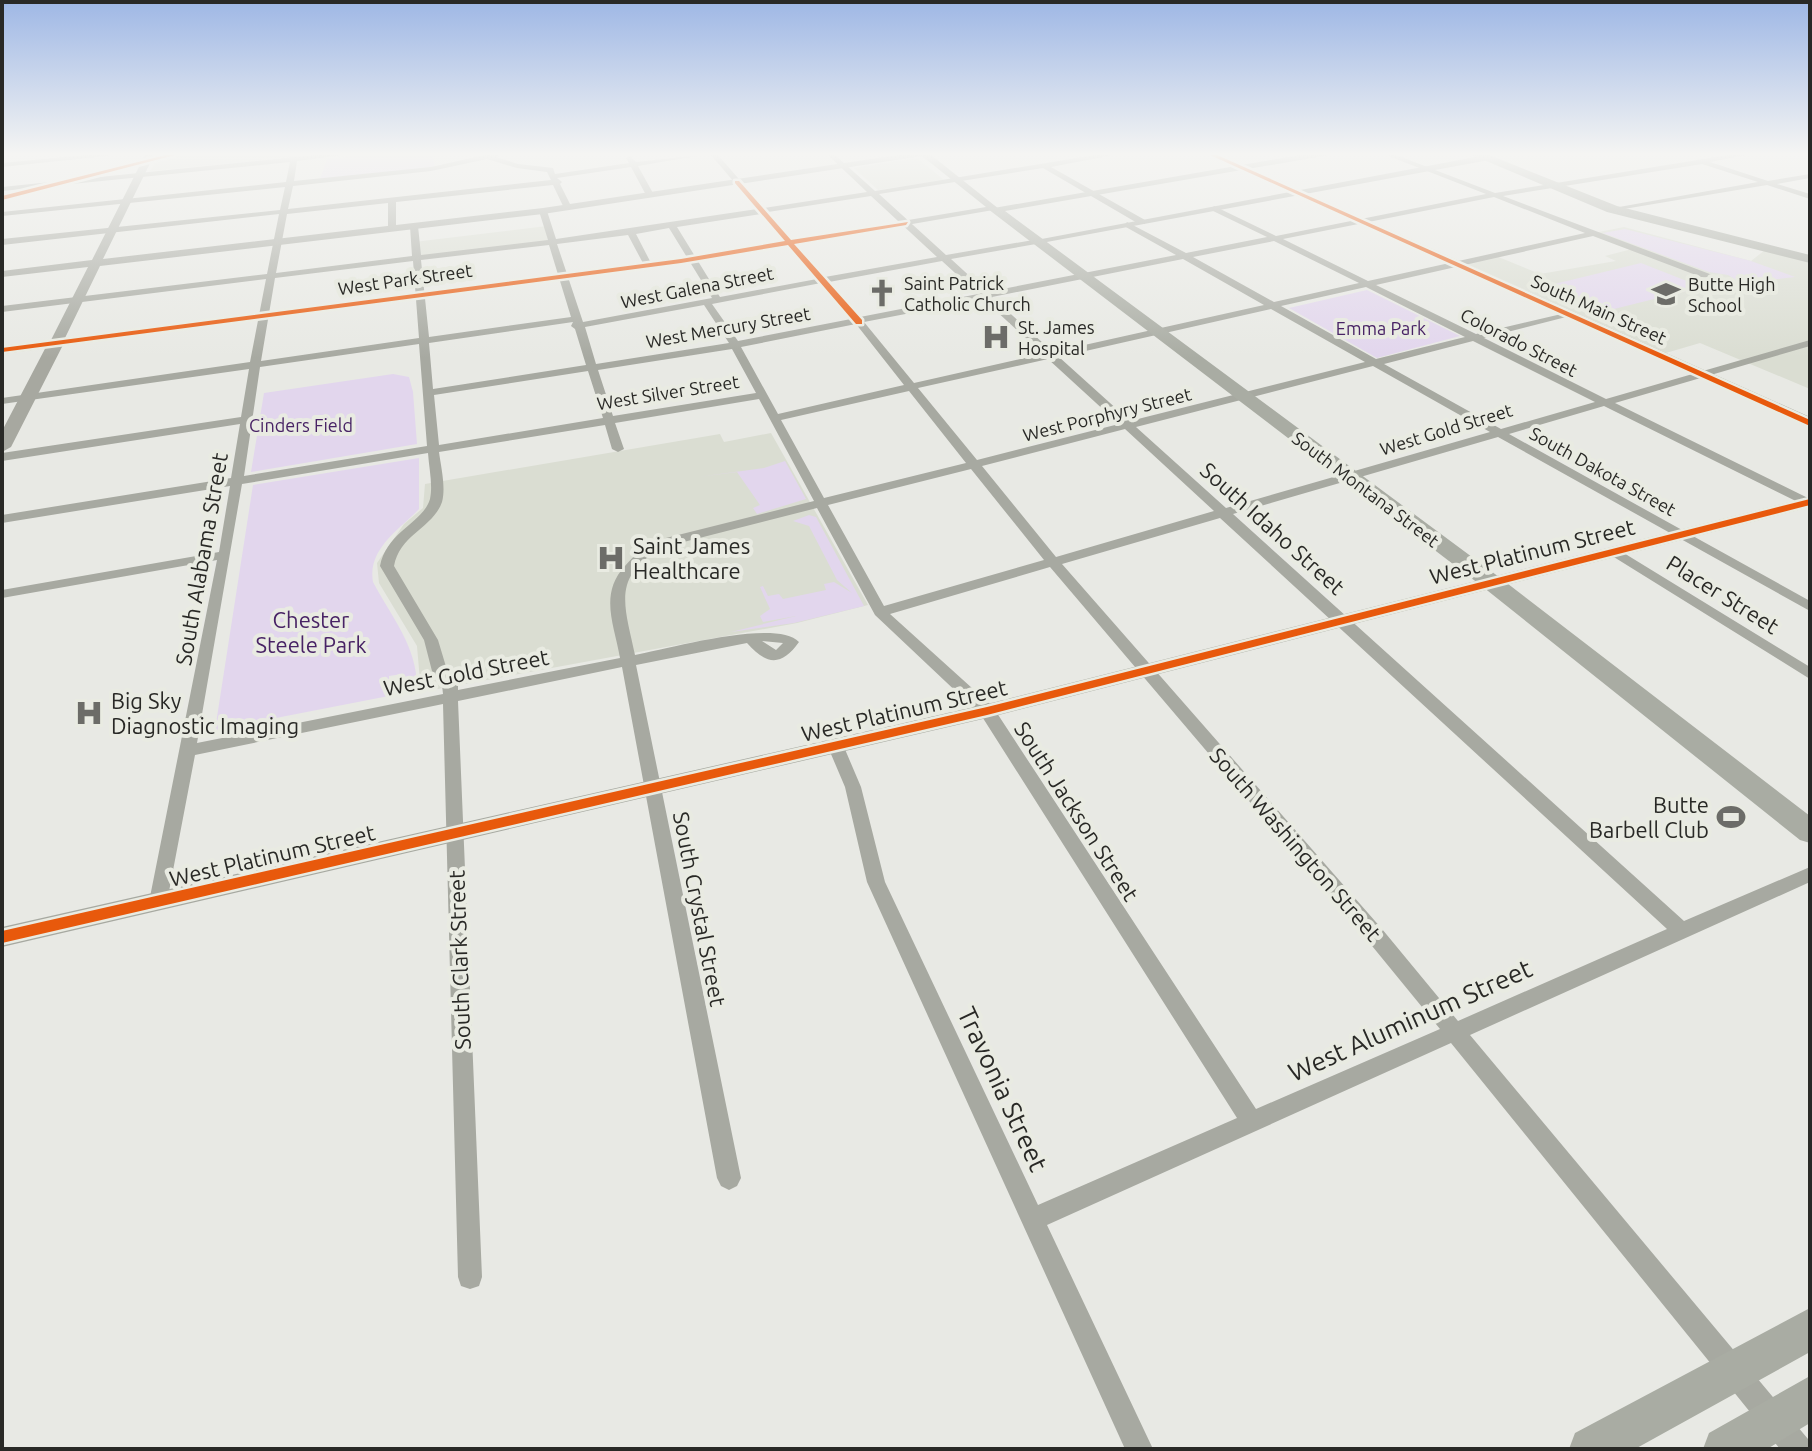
<svg xmlns="http://www.w3.org/2000/svg" width="1812" height="1451" font-family="Ubuntu,sans-serif">
<style>
.built{fill:#daddd2}
.green{fill:#e2d6ed}
.lines{fill:none;stroke-linecap:round;stroke-linejoin:round}
.minor{fill:#a7a9a1;fill-rule:evenodd}
.tertiary{fill:#a7a9a1;fill-rule:evenodd}
.secondary{fill:#a7a8a0;fill-rule:evenodd}
.primary{fill:#a9aca3;fill-rule:evenodd}
.cycleway-casing{stroke:#e9ebe2;stroke-width:5}
.cycleway{fill:#e8590c;fill-rule:evenodd}
.labels{text-anchor:middle;dominant-baseline:central;stroke-width:8;stroke-linejoin:round;paint-order:stroke}
.far-street-label{font-size:18px;fill:#292926;stroke:#e9ebe2}
.far-poi-label{font-size:18px;fill:#292926;stroke:#e9ebe2;text-anchor:start}
.far-park-label{font-size:18px;fill:#482365;stroke:#e9ebe2}
.street-label{font-size:22px;fill:#292926;stroke:#e9ebe2}
.poi-label{font-size:22px;fill:#292926;stroke:#e9ebe2;text-anchor:start}
.park-label{font-size:22px;fill:#482365;stroke:#e9ebe2}
.near-street-label{font-size:26px;fill:#292926;stroke:#e9ebe2}
</style>
<rect width="100%" height="100%" fill="#e8e9e4"/>
<path class="built" d="M181,155H310L150,171L155,163Z
M917,158L944,180L878,190L854,168Z
M547,226L552,242L415,259L414,242Z
M1624,227L1751,261L1765,250L1810,262V389L1700,343L1659,355L1458,265L1496,256L1540,274L1616,261L1605,256L1632,249L1594,233Z
M771,433L868,605L797,623L421,692L417,646L379,583L377,563L404,524L423,508L425,484L720,434L724,442Z"/>
<path class="green" d="M361,155H445L433,157L435,168L320,179L327,159Z
M1625,229L1751,261L1795,277L1741,283L1728,275L1709,272L1603,233Z
M1641,263L1702,287L1602,312L1542,287Z
M1367,290L1460,336L1377,358L1289,308Z
M393,374L409,377L413,392L417,444L251,472L264,393Z
M419,458V509C400,529 367,549 373,582C393,620 419,648 417,693H402V674L389,676V688L399,687V694L215,730L253,485Z
M785,461L806,499L757,514L753,508L760,505L737,472L698,477L764,468Z
M809,515L816,517L864,606L794,623L731,632L796,616L763,622L760,616L770,609L760,587L763,586L768,596L779,594L783,599L826,590L824,584L834,582L852,593L837,580L809,526L793,521Z"/>
<g class="lines">
<path class="minor" d="M86,155H115L2,167V163Z
M315,155H342L297,161L294,181L431,167L485,155H500L496,157L518,164L553,168L555,174L629,163L626,158L630,156L636,162L702,155L638,166L654,195L650,197L646,195L631,167L557,178L562,182L560,184L572,208L568,210L564,208L553,185L396,202V229L392,231L388,229V203L287,214L276,273L412,256L410,226L414,224L418,226L421,255L548,240L539,211L543,209L547,211L556,239L757,209L711,155H718L764,208L867,192L828,155H835L875,191L1095,155H1113L1051,167L1145,220V224H1139L1043,168L879,194L946,255L1039,239V243L1036,244L951,259L987,292L1176,255L1124,226L1127,222L1186,253L1267,237L1211,210L1214,206L1276,236L1486,194L1386,155H1396L1495,193L1728,155H1746L1710,162L1768,181L1810,174V178L1777,184L1810,194V199L1767,185L1612,211L1608,209L1758,182L1702,164L1503,196L1723,279V283H1717L1593,236L1376,285L1476,334L1570,312V316L1484,338L1606,399L1810,340V346L1615,403L1810,499V508L1604,406L1509,434L1810,601V611L1498,437L1233,514L1684,921L1810,867V882L1470,1035L1808,1439L1810,1449H1780L1451,1043L1047,1225L1153,1449H1125L867,882L845,787L828,747L830,743H842L844,747L861,787L885,882L1038,1205L1237,1118L981,715L875,615L817,508L664,547C610,576 625,606 635,655C668,649 776,618 799,642C782,666 767,666 747,643L636,665L741,1178L737,1186L729,1190L721,1186L717,1178L622,667L458,701L482,1277L479,1286L470,1289L461,1286L458,1277L443,704L195,755L167,902L165,907L158,910L151,907L149,902L217,560L2,598V590L219,552L230,486L2,523V515L231,478L240,424L2,461V453L241,417L249,369L2,404V398L250,362L266,279L2,312V306L267,274L279,214L2,245V239L280,210L285,187L2,216V212L286,182L290,162L2,191V187ZM487,159L517,168L547,172L551,180L288,209L293,186L431,171ZM871,196L937,257L825,277L768,212ZM1494,197L1585,233L1368,281L1283,239ZM761,214L817,279L720,297L677,227ZM669,228L712,298L583,322L557,244L628,235L644,265L648,268L652,265L636,234ZM1274,241L1359,283L1274,302L1193,257ZM549,245L571,317L429,337L421,260ZM1183,259L1264,305L1053,352L992,297ZM413,261L419,338L261,361L275,278ZM942,261L978,294L860,317L829,282ZM821,283L851,319L738,341L712,304ZM1366,287L1465,337L1376,359L1281,306ZM983,299L1043,354L914,383L864,322ZM704,305L729,343L596,364L585,327ZM1271,309L1365,362L1130,421L1059,357ZM573,322L571,326L575,329L586,365L433,389L429,343ZM856,324L904,385L778,414L741,347ZM1473,341L1595,402L1501,429L1384,364ZM419,344L427,446L244,476L260,367ZM732,349L756,393L613,416L598,370ZM1048,359L1119,424L977,460L918,388ZM1373,366L1490,432L1226,508L1136,427ZM588,371L603,418L439,445L434,395ZM909,391L966,463L824,498L781,420ZM759,399L814,501L654,541C642,548 634,556 625,566C599,594 614,624 620,658L458,690V685L447,670L438,640L394,566C400,534 433,528 442,502C446,487 441,467 439,452L605,425L612,449L618,452L624,449L615,423ZM1125,429L1214,511L1056,557L982,466ZM428,453C429,468 433,485 430,499C423,523 387,531 380,566L424,640L432,671L442,685L443,694L197,743L242,484ZM971,469L1044,560L884,606L828,505ZM1220,518L1667,929L1458,1021L1382,929L1062,564ZM1050,567L1368,941L1440,1029L1256,1109L993,707L890,614ZM762,641L783,643L776,650Z
M1614,547L1810,667V679L1609,554V548Z"/>
<path class="tertiary" d="M145,155H154L103,259L543,208L898,155H931L999,209L681,264L2,354V346L51,340L88,267L2,277V271L92,260ZM922,156L986,207L681,258L65,338L100,266L543,214Z
M1486,155L1489,160L1036,244L1031,241Z
M1810,497V507L987,718L2,947V927L987,704Z"/>
<path class="secondary" d="M1207,155H1221L1810,417V428Z
M56,338L64,343L11,447L2,452V431L48,343Z"/>
<path class="primary" d="M1300,155H1329L1005,211L1499,577L1810,816V843L1800,840L1483,587L988,209Z
M1472,155H1489L1617,206L1810,255V263L1607,212Z
M1810,1308V1352L1635,1449H1569L1575,1433Z
M1810,1376V1423L1767,1449H1703L1709,1433Z"/>
<defs>
<path id="cycleway" d="M166,155H175L2,200V196Z
M1210,155H1217L1810,420V426Z
M735,181H739L791,240L908,222L906,225L794,244L862,320V324H856L788,245L681,263L2,352V348L681,259L785,241L735,183Z
M1810,499V505L987,715L2,943V931L987,707Z"/>
</defs>
<use href="#cycleway" class="cycleway-casing"/>
<use href="#cycleway" class="cycleway"/>
</g>
<linearGradient id="sky" x2="0" y2="1"><stop stop-color="#9eb7e5"/><stop offset="0.43" stop-color="#f5f5f3"/><stop offset="1" stop-color="#f5f5f3" stop-opacity="0"/></linearGradient>
<rect width="1812" height="358" fill="url(#sky)"/>
<defs>
<symbol id="church-bare" viewBox="-9 -9 18 18"><path d="M-1.2-6h2.4v3.5h3.3v2.4h-3.3V6h-2.4V-.1h-3.3v-2.4h3.3Z" fill="#6c6c68" stroke="#e9ebe2" stroke-width="2.5" paint-order="stroke"/></symbol>
<symbol id="school-bare" viewBox="-9 -9 18 18"><path d="M0-5L7-2L0 1L-7-2ZM-4 1L0 2.5L4 1V4Q0 6-4 4Z" fill="#6c6c68" stroke="#e9ebe2" stroke-width="2.5" paint-order="stroke"/></symbol>
<symbol id="hospital-bare" viewBox="-9 -9 18 18"><path d="M-5-5h3v3.5h4V-5h3V5h-3V1.5h-4V5h-3Z" fill="#6c6c68" stroke="#e9ebe2" stroke-width="2.5" paint-order="stroke"/></symbol>
<symbol id="stadium-bare" viewBox="-9 -9 18 18"><path d="M0-5a6.5 5 0 1 0 0 10a6.5 5 0 1 0 0-10ZM-3.5-1.8h7v3.6h-7Z" fill="#6c6c68" stroke="#e9ebe2" stroke-width="2.5" paint-order="stroke"/></symbol>
</defs>
<g fill-rule="evenodd">
<use href="#church-bare" x="862" y="273" width="40" height="40"/>
<use href="#school-bare" x="1646" y="274" width="40" height="40"/>
<use href="#hospital-bare" x="976" y="317" width="40" height="40"/>
<use href="#hospital-bare" x="591" y="538" width="40" height="40"/>
<use href="#hospital-bare" x="69" y="693" width="40" height="40"/>
<use href="#stadium-bare" x="1711" y="797" width="40" height="40"/>
</g>
<g class="labels">
<g class="far-street-label">
<text transform="translate(405 279) rotate(-8)">West Park Street</text>
<text transform="translate(697 287) rotate(-11)">West Galena Street</text>
<text transform="translate(1599 309) rotate(24)">South Main Street</text>
<text transform="translate(728 327) rotate(-10)">West Mercury Street</text>
<text transform="translate(1519 342) rotate(27)">Colorado Street</text>
<text transform="translate(668 392) rotate(-9)">West Silver Street</text>
<text transform="translate(1107 414) rotate(-14)">West Porphyry Street</text>
<text transform="translate(1446 429) rotate(-17)">West Gold Street</text>
<text transform="translate(1603 471) rotate(29)">South Dakota Street</text>
<text transform="translate(1366 489) rotate(37)">South Montana Street</text>
</g>
<g class="far-poi-label">
<text x="904" y="283">Saint Patrick<tspan x="904" dy="21">Catholic Church</tspan></text>
<text x="1688" y="284">Butte High<tspan x="1688" dy="21">School</tspan></text>
<text x="1018" y="327">St. James<tspan x="1018" dy="21">Hospital</tspan></text>
</g>
<g class="far-park-label">
<text x="1381" y="328">Emma Park</text>
<text x="301" y="425">Cinders Field</text>
</g>
<g class="street-label">
<text transform="translate(1273 528) rotate(42)">South Idaho Street</text>
<text transform="translate(1532 551) rotate(-14)">West Platinum Street</text>
<text transform="translate(201 559) rotate(-80)">South Alabama Street</text>
<text transform="translate(1723 594) rotate(32)">Placer Street</text>
<text transform="translate(466 672) rotate(-11)">West Gold Street</text>
<text transform="translate(904 710) rotate(-13)">West Platinum Street</text>
<text transform="translate(1077 811) rotate(57)">South Jackson Street</text>
<text transform="translate(1296 844) rotate(49)">South Washington Street</text>
<text transform="translate(272 855) rotate(-13)">West Platinum Street</text>
<text transform="translate(700 909) rotate(79)">South Crystal Street</text>
<text transform="translate(459 960) rotate(-92)">South Clark Street</text>
</g>
<g class="poi-label">
<text x="633" y="545">Saint James<tspan x="633" dy="25">Healthcare</tspan></text>
<text x="111" y="700">Big Sky<tspan x="111" dy="25">Diagnostic Imaging</tspan></text>
<text x="1709" y="804" text-anchor="end">Butte<tspan x="1709" dy="25">Barbell Club</tspan></text>
</g>
<g class="park-label">
<text x="311" y="619">Chester<tspan x="311" dy="25">Steele Park</tspan></text>
</g>
<g class="near-street-label">
<text transform="translate(1410 1020) rotate(-24)">West Aluminum Street</text>
<text transform="translate(1003 1089) rotate(65)">Travonia Street</text>
</g>
</g>
<rect width="1812" height="1451" fill="none" stroke="#292926" stroke-width="8"/>
</svg>
